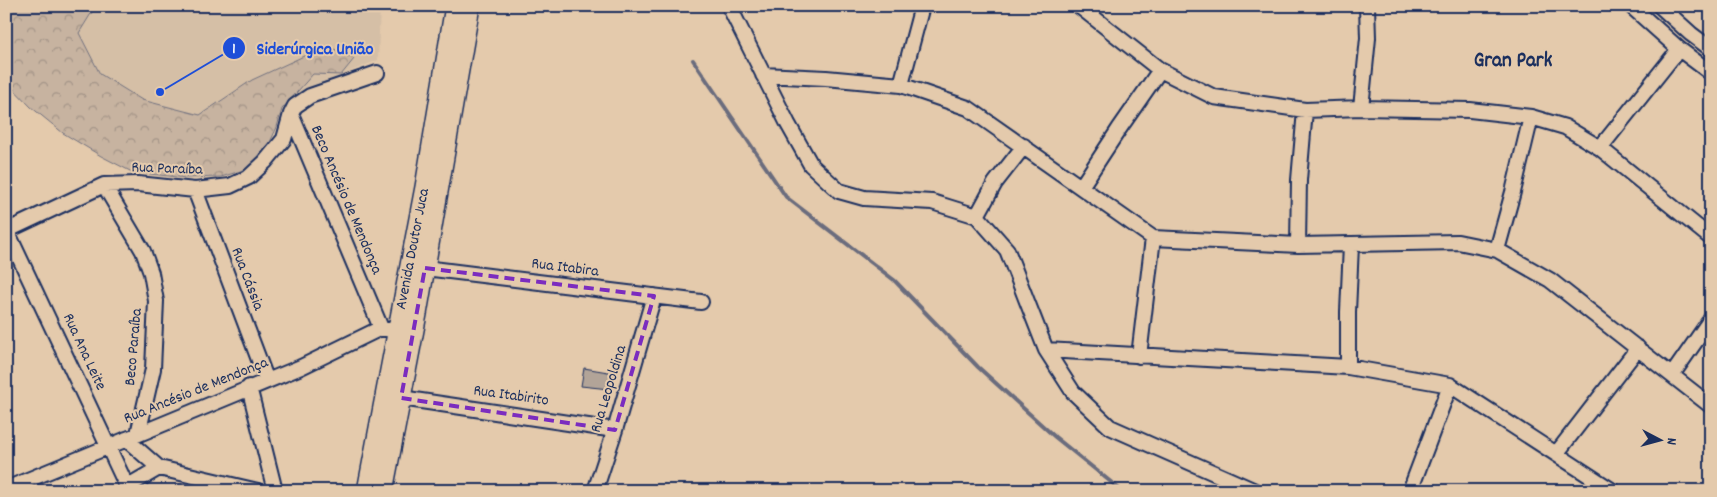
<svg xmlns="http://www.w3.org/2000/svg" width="1717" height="497" font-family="Dekko,sans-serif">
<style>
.built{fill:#d5bfa6}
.forest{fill:url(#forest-crowns);stroke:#71717f}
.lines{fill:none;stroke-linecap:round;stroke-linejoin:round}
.stream{stroke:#6b6c7d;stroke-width:4}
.building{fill:#b2a498;stroke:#1b2f5e}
.street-casing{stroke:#1b2f5e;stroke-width:18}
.secondary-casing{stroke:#1b2f5e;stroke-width:22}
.street{stroke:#e4caac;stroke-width:14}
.secondary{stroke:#e4caac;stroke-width:19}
.marked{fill:none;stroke:#7b2cbf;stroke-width:4;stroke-dasharray:10 6;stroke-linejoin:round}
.labels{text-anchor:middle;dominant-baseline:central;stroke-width:4;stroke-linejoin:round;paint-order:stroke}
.street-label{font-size:16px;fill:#1b2f5e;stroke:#e4caac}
.district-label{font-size:21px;font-weight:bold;fill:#1b2f5e;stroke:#e4caac}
.leader{fill:none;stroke:#1d4ed8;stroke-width:2}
.callout-dot{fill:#1d4ed8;stroke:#e4caac;stroke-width:2}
.mark-label{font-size:15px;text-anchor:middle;font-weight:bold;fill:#fff}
.callout-label{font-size:18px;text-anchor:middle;font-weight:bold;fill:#1d4ed8;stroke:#e4caac;stroke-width:4;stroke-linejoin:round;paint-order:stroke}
</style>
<defs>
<pattern id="forest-crowns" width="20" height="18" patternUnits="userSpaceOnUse" patternTransform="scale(1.25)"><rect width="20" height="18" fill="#c7b3a0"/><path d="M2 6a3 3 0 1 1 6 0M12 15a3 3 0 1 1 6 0" fill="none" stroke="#a19286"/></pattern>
</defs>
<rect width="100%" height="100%" fill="#e4caac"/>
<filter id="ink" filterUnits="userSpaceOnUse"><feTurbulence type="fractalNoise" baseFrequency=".02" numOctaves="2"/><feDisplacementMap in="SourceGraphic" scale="10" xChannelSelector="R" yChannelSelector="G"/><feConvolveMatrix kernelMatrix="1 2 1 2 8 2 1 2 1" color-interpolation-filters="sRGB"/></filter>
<g filter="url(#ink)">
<path class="built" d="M6,6H380L378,60L315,86L292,98L282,109L277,127L247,169L221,177L186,178L132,172L63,133L31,107L6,82Z"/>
<path class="forest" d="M6,6H103L92,12L79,33L100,74L142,100L200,115L252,80L306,55L330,47L354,59L341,75L313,74L282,109L277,127L266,151L247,169L221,177L186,178L132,172L101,156L63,133L31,107L6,81Z"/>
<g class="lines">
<path class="stream" d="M693,60L786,197L894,280L978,367L1055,437L1122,491"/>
</g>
<path class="building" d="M584,368L614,373L609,389L581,386Z"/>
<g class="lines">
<defs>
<path id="street" d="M729,6L788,124L811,165L839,191L864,198L932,202L977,216L1007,250L1046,350L1073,392L1110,427L1255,491
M1079,6L1160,70L1214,97L1305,110L1361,108L1470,110L1531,117L1565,127L1600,148L1711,238
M1631,6L1679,49L1711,73
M1660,6L1691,34L1711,49
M763,75L826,78L901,85L968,108L1153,238L1298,245L1458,242L1497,250L1550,280L1711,406
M901,85L922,6
M1361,108L1368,38L1367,6
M291,114L381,328
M1600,148L1679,49
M104,185L143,251L151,273L156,301L153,369L138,434
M1081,187L1119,129L1160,70
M195,190L267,381
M977,216L995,183L1024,146
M6,229L129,491
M6,231L104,185L138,184L195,190L230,186L249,177L265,162L284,139L291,114L295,106L310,96L377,73
M1298,245L1299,180L1305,110
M1497,250L1513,192L1531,117
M425,268L701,302
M1046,350L1348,367L1450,385L1613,491
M1139,356L1153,238
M1348,367V312L1351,245
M1672,375L1711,319
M249,387L275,491
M401,398L615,430
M126,439L159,468L258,491
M1556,454L1638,348
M128,486L159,468
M6,489L301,367L381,328L405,333
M595,491L615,430L654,296
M1410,491L1450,385"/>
<path id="secondary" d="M367,491L425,187L455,6
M383,491L417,314L470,6"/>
</defs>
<use href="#street" class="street-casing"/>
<use href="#secondary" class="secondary-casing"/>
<use href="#street" class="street"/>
<use href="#secondary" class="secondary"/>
</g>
</g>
<path class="marked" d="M425,268L654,296L615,430L401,398Z"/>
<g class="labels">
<g class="street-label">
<text transform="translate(167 169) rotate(2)">Rua Paraíba</text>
<text transform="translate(346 200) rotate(67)">Beco Ancésio de Mendonça</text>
<text transform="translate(413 249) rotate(-79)">Avenida Doutor Juca</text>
<text transform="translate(565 268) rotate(7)">Rua Itabira</text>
<text transform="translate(247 279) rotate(69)">Rua Cássia</text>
<text transform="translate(134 347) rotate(-85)">Beco Paraíba</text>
<text transform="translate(84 352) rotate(65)">Rua Ana Leite</text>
<text transform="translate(609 389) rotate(-73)">Rua Leopoldina</text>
<text transform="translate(196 391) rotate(-22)">Rua Ancésio de Mendonça</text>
<text transform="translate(511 396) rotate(8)">Rua Itabirito</text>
</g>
<g class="district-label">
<text x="1513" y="62">Gran Park</text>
</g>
</g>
<path class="leader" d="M160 92L234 48"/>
<g class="callout-dot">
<circle cx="160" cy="92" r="5"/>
<circle cx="234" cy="48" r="12"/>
</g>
<g class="mark-label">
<text x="234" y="53">1</text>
</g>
<g class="callout-label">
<text x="315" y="54">Siderúrgica União</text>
</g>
<rect width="1717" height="497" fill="none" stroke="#e4caac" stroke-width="25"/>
<rect x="12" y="12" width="1692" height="472" fill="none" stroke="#1b2f5e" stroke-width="2" filter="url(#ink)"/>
<g transform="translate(1660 440) rotate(96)" stroke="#e4caac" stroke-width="4" paint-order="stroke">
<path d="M0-4L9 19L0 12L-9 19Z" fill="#1b2f5e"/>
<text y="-8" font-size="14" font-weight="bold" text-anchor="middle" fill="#1b2f5e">N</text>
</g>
</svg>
